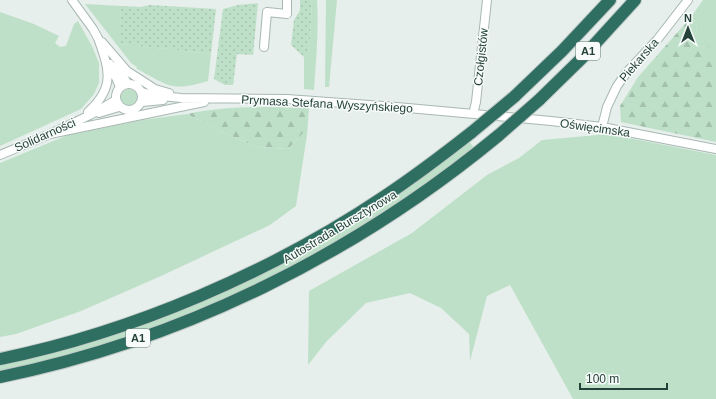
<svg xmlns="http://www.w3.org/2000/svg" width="716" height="399" font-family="Helvetica,sans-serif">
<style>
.green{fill:#bfe0c8}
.forest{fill:url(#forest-firs)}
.garden{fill:url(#garden-dots)}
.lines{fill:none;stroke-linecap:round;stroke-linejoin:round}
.minor-casing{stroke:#a8b8b2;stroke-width:10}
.highway-casing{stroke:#c2cac8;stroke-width:14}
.minor{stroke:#fff;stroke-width:8}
.highway{stroke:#2f6f62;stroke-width:12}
.highway-bridge-casing{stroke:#c2cac8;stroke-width:14;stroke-linecap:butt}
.highway-bridge{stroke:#2f6f62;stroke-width:12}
.labels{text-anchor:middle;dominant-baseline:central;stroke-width:3;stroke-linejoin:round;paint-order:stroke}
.shield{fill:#f7fbf9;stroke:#637a73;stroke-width:1}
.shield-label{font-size:11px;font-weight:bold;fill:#24423a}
.street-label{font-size:12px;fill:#24423a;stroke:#f7fbf9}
</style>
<defs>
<pattern id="forest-firs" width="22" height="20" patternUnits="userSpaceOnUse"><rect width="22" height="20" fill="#bfe0c8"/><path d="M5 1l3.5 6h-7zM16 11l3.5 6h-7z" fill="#a4c1ad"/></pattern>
<pattern id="garden-dots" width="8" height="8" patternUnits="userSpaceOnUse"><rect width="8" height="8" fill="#bfe0c8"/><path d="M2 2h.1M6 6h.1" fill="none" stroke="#a4c1ad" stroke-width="1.8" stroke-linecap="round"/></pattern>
</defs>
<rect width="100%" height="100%" fill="#e6efeb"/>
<path class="green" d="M312,0H317C319,30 316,60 314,90L304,89V57L309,56Z
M326,0H337L329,87H325Z
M703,0H716V47L698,46L695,39L697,23L691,17Z
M85,4L121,6L120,44L211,54L208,81C197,84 185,88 173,86C165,85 144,73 136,68L137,67L131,63Z
M0,12L34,24L59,36L55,43L60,47L66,46L74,24L78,21L92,46L99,63V83L94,94L81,109L0,146Z
M120 98a9 9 0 1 1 18 0a9 9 0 1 1-18 0Z
M187,114L224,133L257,147L288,149L303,133L307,135L296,206L270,225L161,276L81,311L16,334L0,337V163L68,135L142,120Z
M608,134L716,155V399H573L510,285L487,296L470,361L469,334L441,308L410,293L366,303L326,342L308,365L309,291L412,233L487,175L519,158L542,140Z
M468,140L475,149L408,198L314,256L215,304L147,331L89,350L0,372V363L228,287Z"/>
<path class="forest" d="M691,17L697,23L695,39L698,46L716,47V142L621,122L620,106L638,77Z
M271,107L309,108L307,135L303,133L288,149L257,147L224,133L187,114C215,108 243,107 271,107Z"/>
<path class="garden" d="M300,0H312L309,57H304L291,45L294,20L300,10Z
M258,3L253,55L237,54L233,85H225L214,79L223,9L238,5Z
M150,5L216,9L211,54L119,44L121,6L141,7Z"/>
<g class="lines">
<defs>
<path id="minor" d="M72,0L93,29L100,42
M102,42L127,71L155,89L169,93
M264,47L267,12L287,14V0
M110,64L120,87
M116,66L128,84
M116 97a13 13 0 1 1 26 0a13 13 0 1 1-26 0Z
M141,92L153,95L181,98L287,99L397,107L551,121L602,127L716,149
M142,102L163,100
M88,112C116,87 109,69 98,38
M99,113L119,107
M473,114L476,102L487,0
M602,127L607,107L617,86L627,72L657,40L688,0
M50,134L204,102
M0,155L50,134L90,115L116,100"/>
<path id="highway" d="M514,97L562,51L610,0
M539,100L582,58L635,0
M0,359C133,332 272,272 385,196C415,176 444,154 472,132
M0,377C183,340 355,254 499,135"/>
</defs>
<use href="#minor" class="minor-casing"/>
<use href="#highway" class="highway-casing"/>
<use href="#minor" class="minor"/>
<use href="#highway" class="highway"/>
<defs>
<path id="highway-bridge" d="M472,132L514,97
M499,135L539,100"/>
</defs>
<use href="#highway-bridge" class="highway-bridge-casing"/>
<use href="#highway-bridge" class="highway-bridge"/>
</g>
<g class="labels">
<g class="shield">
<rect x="576" y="42" width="24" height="18" rx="3"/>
<rect x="126" y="329" width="24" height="18" rx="3"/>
</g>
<g class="shield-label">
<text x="588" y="51">A1</text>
<text x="138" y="338">A1</text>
</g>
<g class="street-label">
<text transform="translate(481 57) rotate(-84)">Czołgistów</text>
<text transform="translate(639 60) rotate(-49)">Piekarska</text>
<text transform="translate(327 104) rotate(3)">Prymasa Stefana Wyszyńskiego</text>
<text transform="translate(595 128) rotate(8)">Oświęcimska</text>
<text transform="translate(45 135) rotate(-24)">Solidarności</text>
<text transform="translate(340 227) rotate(-31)">Autostrada Bursztynowa</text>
</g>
</g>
<g transform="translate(688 28)" stroke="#f7fbf9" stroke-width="3" paint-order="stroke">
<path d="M0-3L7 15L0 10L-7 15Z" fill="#24423a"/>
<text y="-6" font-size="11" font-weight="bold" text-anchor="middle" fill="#24423a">N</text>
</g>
<path d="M580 383v6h87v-6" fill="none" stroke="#24423a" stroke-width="2"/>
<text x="586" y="383" font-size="12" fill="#24423a" stroke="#f7fbf9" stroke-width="3" paint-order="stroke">100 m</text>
</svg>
